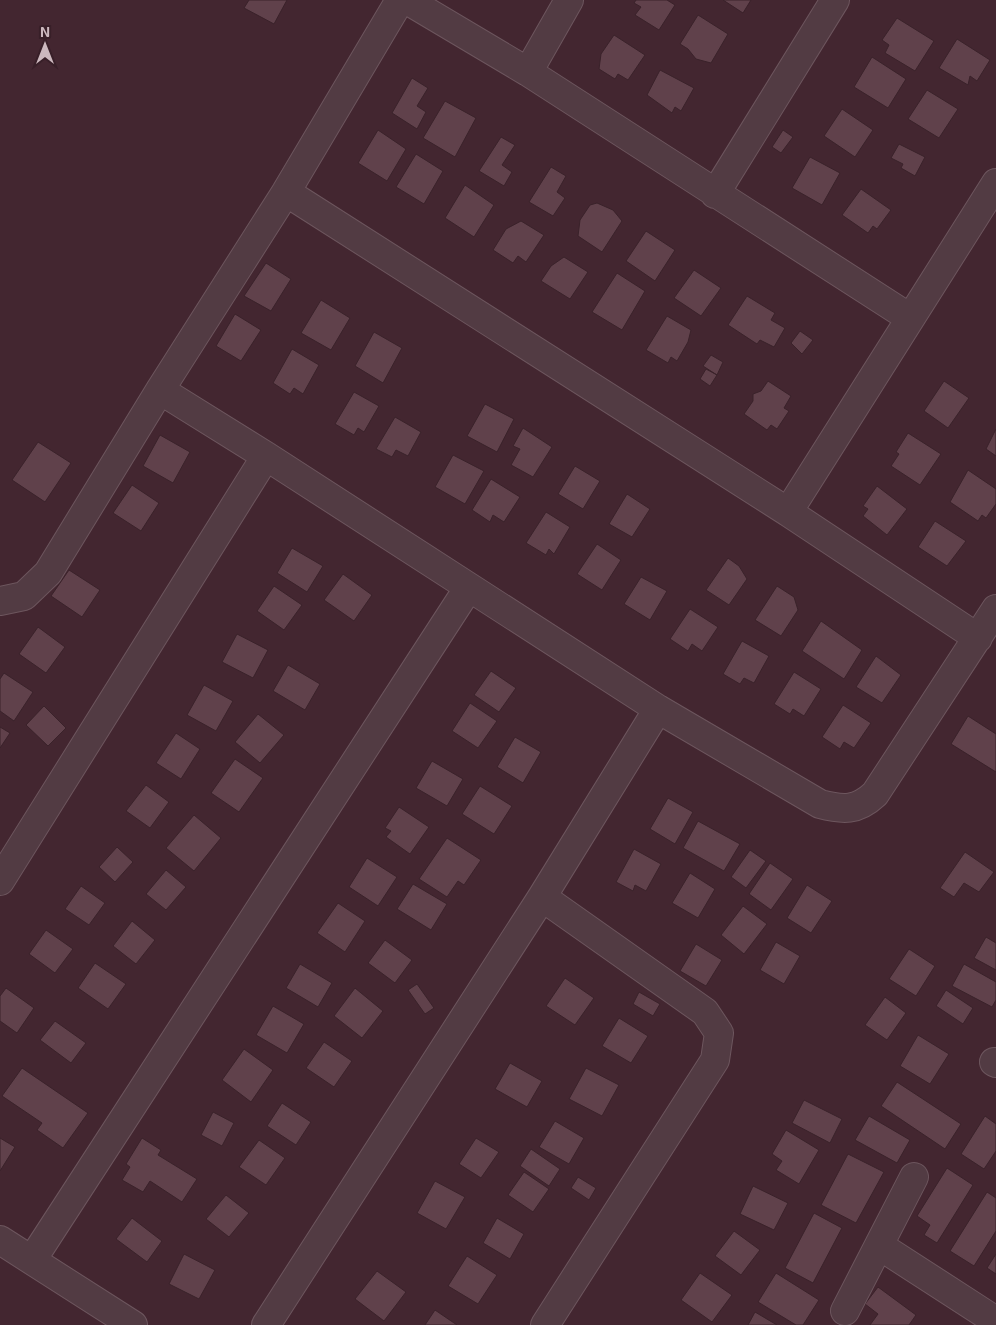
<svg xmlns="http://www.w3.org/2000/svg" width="996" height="1325" font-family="'Exo 2',sans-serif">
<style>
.building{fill:#60414b;stroke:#3a222a}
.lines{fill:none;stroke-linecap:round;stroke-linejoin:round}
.minor-casing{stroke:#6d565e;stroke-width:30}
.minor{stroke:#523b43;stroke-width:28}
</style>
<rect width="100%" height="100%" fill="#432630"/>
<path class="building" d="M249,0H287L274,24L244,8Z
M636,0H667L675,5L659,30L635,15L641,7L634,3Z
M723,0H751L743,13Z
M698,15L728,34L711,63L696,59L688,49L680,44Z
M897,18L934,41L915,71L885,53L889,45L882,40Z
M614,35L645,55L628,80L618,74L615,79L599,69L601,54Z
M957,39L990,60L977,81L970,76L968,85L939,68Z
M872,57L906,79L888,108L854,87Z
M660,70L694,88L681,111L675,107L672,113L647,95Z
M412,78L428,88L417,106L426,112L417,129L392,113Z
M927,90L958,109L939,138L908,119Z
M445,101L476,118L455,157L423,138Z
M842,109L873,130L855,157L824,136Z
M378,130L406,149L387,181L358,163Z
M783,130L793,137L781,153L772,147Z
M501,137L515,145L502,165L512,172L504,186L479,171Z
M899,144L925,157L915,176L901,168L903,164L891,158Z
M416,154L443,171L424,204L396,187Z
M810,157L840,173L822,205L792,188Z
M551,167L566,176L557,192L565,198L553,216L529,202Z
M465,185L494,205L474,237L445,218Z
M861,189L891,210L877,229L873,226L868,233L842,215Z
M597,203L613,210L622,221L602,252L578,236L580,220L590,205Z
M521,221L544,235L526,262L518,256L513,263L493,250L506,229Z
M646,231L675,250L655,281L626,261Z
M564,257L588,272L570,299L541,281L551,266Z
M266,263L291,279L271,311L244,296Z
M694,270L721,288L701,316L674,298Z
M617,273L645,291L622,330L592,312Z
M747,296L775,313L771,320L785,328L774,347L760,340L757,344L728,325Z
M321,300L350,318L331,350L301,333Z
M235,314L261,330L241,361L216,346Z
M667,316L691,330L688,342L677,361L671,357L668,363L646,350Z
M800,331L813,340L802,354L791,343Z
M374,332L402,348L383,383L355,366Z
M292,349L319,365L303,394L294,388L290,394L273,383Z
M711,355L723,362L717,375L703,366Z
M706,369L717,375L710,386L700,379Z
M768,381L791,396L784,408L789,411L777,429L771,425L767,430L744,414L753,401V394L761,391Z
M944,381L969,398L948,428L924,411Z
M354,392L379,406L364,432L358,428L354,435L335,424Z
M485,404L514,419L497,452L467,436Z
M395,417L421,432L408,456L396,450L392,457L376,449Z
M523,428L552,447L533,477L511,465L520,449L513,446Z
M996,429V456L986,449Z
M908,433L941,454L920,485L891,466L899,454L896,452Z
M160,435L190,452L173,483L143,466Z
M38,442L71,463L45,502L12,480Z
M453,455L484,471L465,504L435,487Z
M575,466L600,481L583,509L558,494Z
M968,470L996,489V504L986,518L982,515L978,521L950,502Z
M491,479L520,497L504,522L493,515L490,522L472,510Z
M132,485L159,503L141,531L113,513Z
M877,486L907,509L887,535L863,516L868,509L863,506Z
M627,494L650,509L632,537L609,524Z
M546,512L570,527L554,554L549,549L546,555L526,543Z
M935,521L966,541L947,566L918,547Z
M597,544L621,560L602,590L577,574Z
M292,548L323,566L307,592L277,573Z
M728,558L739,566L747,579L729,605L706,590Z
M69,570L100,590L82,617L51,596Z
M343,574L372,595L354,621L324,600Z
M641,577L667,591L650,620L624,604Z
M274,586L302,605L284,630L257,611Z
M777,586L794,597L798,610L781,636L755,620Z
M690,609L718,627L702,651L692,644L688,651L670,639Z
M821,621L862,650L844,679L802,651Z
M38,627L65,647L46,673L19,654Z
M237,634L268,650L253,678L222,662Z
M742,641L769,656L754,683L744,678L740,684L723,674Z
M876,656L901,675L882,703L856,687Z
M288,665L320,684L305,710L273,691Z
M491,671L516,688L499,712L474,695Z
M794,672L821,689L804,716L793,709L790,714L774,704Z
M4,673L33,692L14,721L0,711V679Z
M204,685L233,701L216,731L187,715Z
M470,703L497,721L478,748L452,731Z
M843,705L871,723L854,748L844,742L840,749L822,737Z
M44,706L66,728L48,746L26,725Z
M258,714L284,735L260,763L235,742Z
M968,716L996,734V772L951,744Z
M0,727L10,733L0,748Z
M176,733L200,749L181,779L156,763Z
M515,737L541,752L523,783L497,767Z
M235,759L263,778L239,812L211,793Z
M432,761L463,779L447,806L416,788Z
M146,785L169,802L150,828L126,811Z
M480,786L512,806L494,834L462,814Z
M668,798L693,812L675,844L650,829Z
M399,807L429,827L410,854L386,837L391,831L385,828Z
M194,815L221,838L194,871L166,848Z
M698,821L740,844L724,871L683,848Z
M447,838L481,860L464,885L458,881L447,897L419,879Z
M117,847L133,862L115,882L99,867Z
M634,849L661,864L646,891L635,885L633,891L616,882Z
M750,850L766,861L746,888L731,877Z
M965,852L994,872L979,892L964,883L954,897L940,888Z
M367,858L397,877L378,906L349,887Z
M770,863L793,879L771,910L749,894Z
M166,870L186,887L166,910L146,894Z
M690,873L715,889L698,918L672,903Z
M413,884L447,904L431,930L397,909Z
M807,885L832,901L811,933L787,918Z
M81,886L105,903L89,925L65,909Z
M338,903L365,921L345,952L317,933Z
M743,906L767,924L744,954L721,935Z
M132,921L155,940L136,964L113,946Z
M46,930L73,949L55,973L29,954Z
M986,937L996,943V970L974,958Z
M385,940L412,960L395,983L368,963Z
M776,942L800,956L784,984L760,970Z
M696,944L722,960L706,986L680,971Z
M909,949L935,966L916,996L889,979Z
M95,963L126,984L108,1009L78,988Z
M300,964L332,983L318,1007L286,988Z
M964,964L996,982V1000L992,1007L952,986Z
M565,978L594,998L575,1025L546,1006Z
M417,984L434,1008L425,1014L408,990Z
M6,988L34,1008L17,1033L0,1021V996Z
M355,988L383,1011L362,1038L334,1016Z
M946,990L973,1008L963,1024L936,1006Z
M639,992L660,1004L653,1016L633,1004Z
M885,997L906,1013L887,1040L865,1025Z
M273,1006L304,1024L287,1053L256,1035Z
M619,1018L648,1036L631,1063L602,1046Z
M55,1021L86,1043L71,1063L40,1040Z
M918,1035L949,1054L930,1084L900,1066Z
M324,1042L352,1061L334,1087L306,1068Z
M244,1049L273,1070L251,1102L222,1080Z
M510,1063L542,1081L527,1107L495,1089Z
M22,1068L88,1113L63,1148L37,1130L42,1123L2,1096Z
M586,1068L619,1085L602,1116L569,1099Z
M897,1082L961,1124L945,1149L881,1106Z
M804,1100L842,1119L830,1143L792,1123Z
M282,1103L311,1122L296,1145L267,1126Z
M213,1112L234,1123L222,1146L201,1135Z
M869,1116L910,1140L897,1163L855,1140Z
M985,1116L996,1124V1151L984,1169L961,1154Z
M555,1121L584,1138L569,1164L539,1147Z
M786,1130L819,1150L799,1184L776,1170L782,1161L772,1154Z
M0,1138L15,1147L0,1171Z
M142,1138L161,1150L158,1155L197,1179L182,1202L150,1181L143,1192L122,1180L130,1167L126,1164Z
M476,1138L499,1152L481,1178L459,1164Z
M259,1140L285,1158L266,1185L239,1167Z
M531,1149L560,1169L549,1186L520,1166Z
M848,1154L884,1172L856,1223L821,1205Z
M947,1168L973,1185L937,1243L924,1235L930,1225L917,1216Z
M524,1172L549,1189L533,1212L508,1195Z
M578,1177L596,1188L589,1200L571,1188Z
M435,1181L465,1197L446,1229L417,1213Z
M753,1186L788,1203L774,1230L740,1214Z
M987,1192L996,1198V1231L974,1266L950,1251Z
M226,1195L249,1213L229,1237L206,1219Z
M814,1213L842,1228L813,1283L785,1268Z
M132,1218L162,1241L147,1262L116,1239Z
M497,1218L524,1234L510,1259L483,1243Z
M734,1231L760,1250L741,1275L715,1256Z
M184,1254L215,1270L199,1299L169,1284Z
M996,1254V1274L987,1268Z
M467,1256L497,1275L478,1304L448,1286Z
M377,1271L406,1292L384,1321L355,1299Z
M700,1273L732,1295L712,1322L681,1300Z
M776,1273L819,1300L803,1325H796L758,1302Z
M878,1287L916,1315L909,1325H870L878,1314L865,1304Z
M435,1310L457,1325H425Z
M755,1312L777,1325H748Z"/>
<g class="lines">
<defs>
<path id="minor" d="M407,0L528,72L910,318
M528,72L569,0
M286,192L788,512L996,183
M715,194L835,0
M160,390L266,456L658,709L820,804C843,810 857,811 875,794L996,609
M788,512L978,638
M0,601L24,596L48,573L160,390L286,192L400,0
M0,881L266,456
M994,1062L996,1063
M0,1240L133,1325
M880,1246L996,1321
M32,1260L469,587
M845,1311L914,1177
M266,1325L542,897
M545,1325L715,1060L719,1033L705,1012L542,897L658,709"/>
</defs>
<use href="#minor" class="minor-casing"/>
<use href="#minor" class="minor"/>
</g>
<g transform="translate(45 45)" stroke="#381f28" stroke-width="4" paint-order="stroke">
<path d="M0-4L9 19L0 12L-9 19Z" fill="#ccb8be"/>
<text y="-8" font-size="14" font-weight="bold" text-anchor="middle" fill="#ccb8be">N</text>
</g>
</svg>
